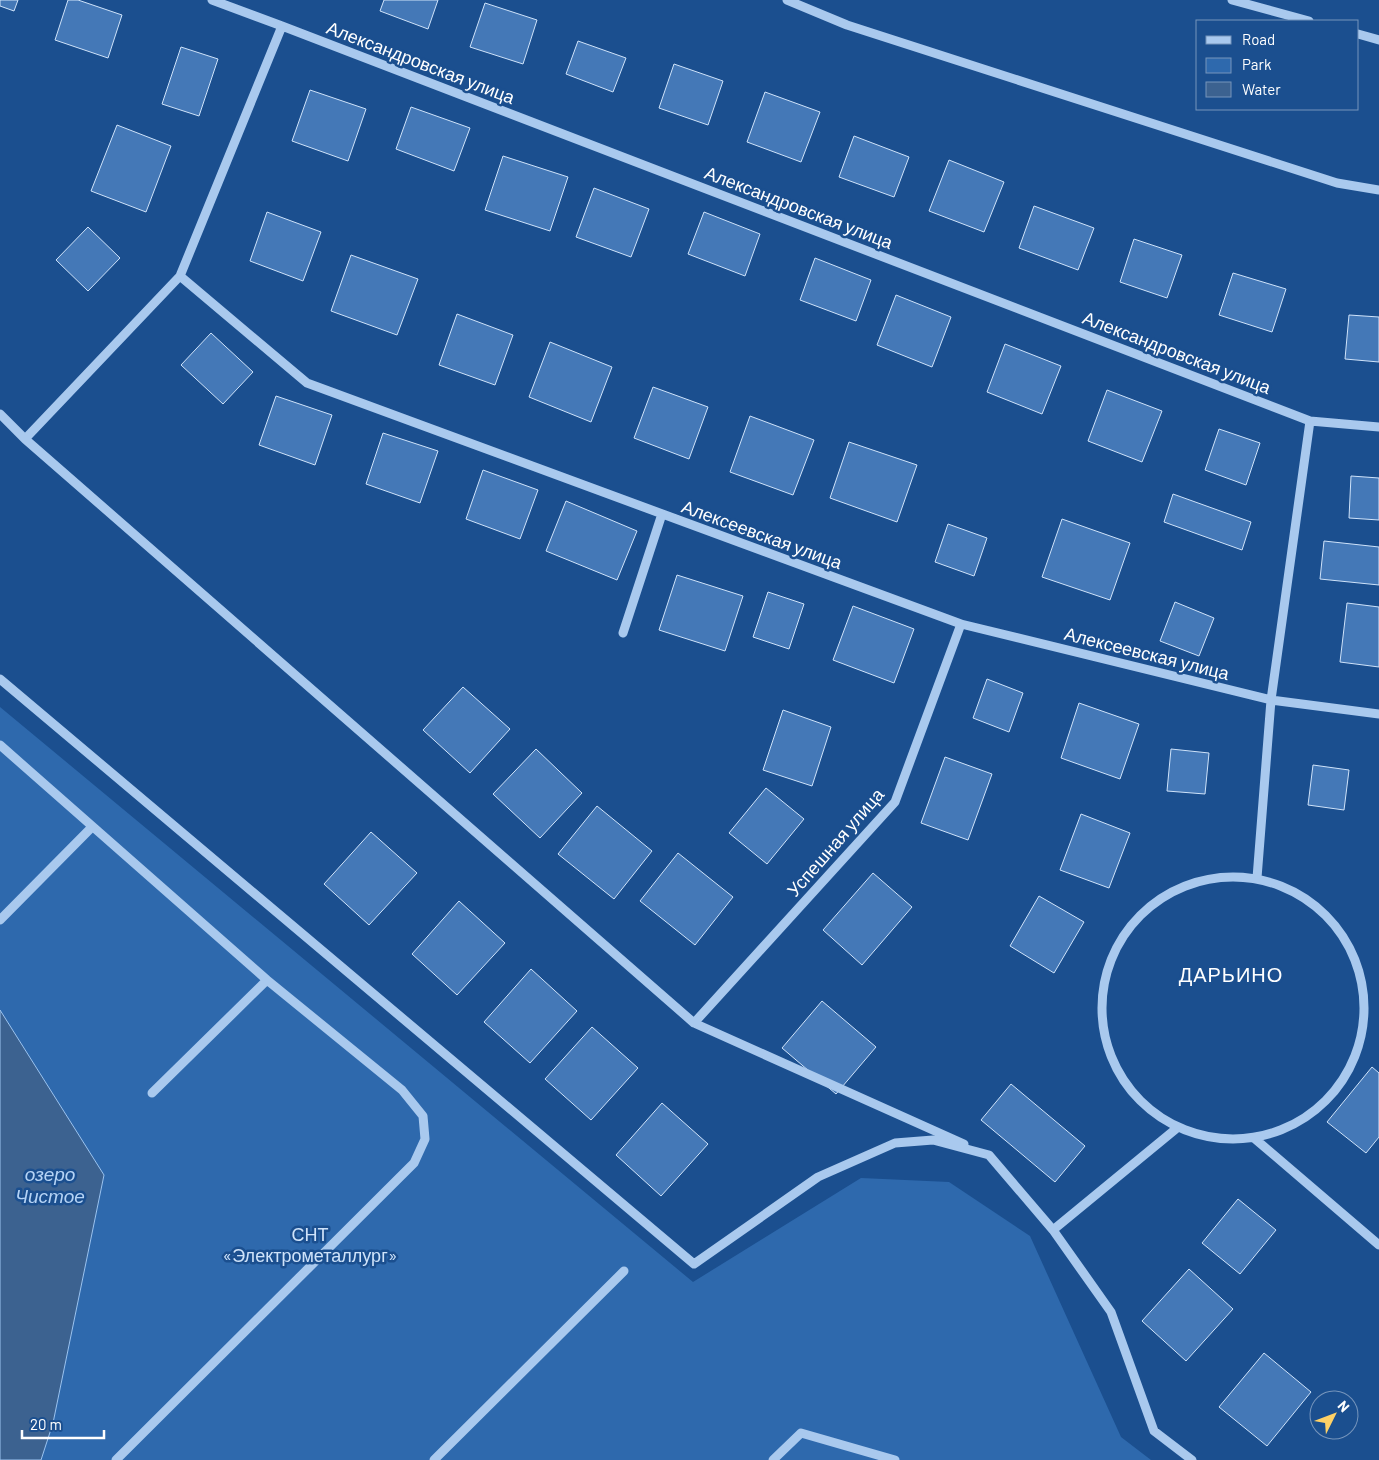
<svg xmlns="http://www.w3.org/2000/svg" width="1379" height="1460" font-family="Barlow,sans-serif">
<style>
.green{fill:#2e69ad}
.water{fill:#3c6290;stroke:#9cc4f0}
.building{fill:#4478b7;stroke:#cfe3fa}
.lines{fill:none;stroke-linecap:round;stroke-linejoin:round}
.minor{stroke:#a9c9ee;stroke-width:9}
.labels{text-anchor:middle;dominant-baseline:central;stroke-width:5;stroke-linejoin:round;paint-order:stroke}
.street-label{font-size:18px;fill:#fff;stroke:#1b4f8f}
.park-label{font-size:18px;fill:#cfe3fa;stroke:#1b4f8f}
.water-label{font-size:19px;font-style:italic;fill:#b5d3f5;stroke:#1b4f8f}
.quarter-label{font-size:20px;letter-spacing:1px;fill:#fff;stroke:#1b4f8f}
</style>
<rect width="100%" height="100%" fill="#1b4f8f"/>
<path class="green" d="M0,707L693,1282L861,1178L949,1182L1030,1236L1121,1437L1151,1460H41L53,1423L104,1175L0,1010Z"/>
<path class="water" d="M0,1010L104,1175L53,1423L41,1460H0Z"/>
<path class="building" d="M0,0H18L14,11L0,6Z
M68,0H78L122,15L108,58L55,40Z
M384,0H438L428,29L380,11Z
M485,3L537,20L523,64L470,47Z
M578,41L626,58L613,92L566,74Z
M181,47L218,59L199,116L162,104Z
M674,64L723,81L708,125L659,108Z
M310,90L366,109L348,161L292,141Z
M765,92L820,112L801,162L747,142Z
M411,107L470,128L454,171L396,149Z
M117,125L171,146L146,212L91,191Z
M854,136L909,157L894,197L839,177Z
M503,156L568,177L550,231L485,210Z
M949,160L1004,182L984,232L929,211Z
M594,188L649,209L631,257L576,237Z
M1034,206L1094,228L1078,270L1019,248Z
M267,212L321,232L303,281L250,261Z
M704,212L760,234L745,276L688,254Z
M88,227L120,258L88,291L56,260Z
M1134,239L1182,255L1167,298L1120,282Z
M351,255L418,279L397,335L331,311Z
M815,258L871,280L856,321L800,300Z
M1233,273L1286,289L1272,332L1219,315Z
M896,295L951,317L932,367L877,345Z
M457,314L513,335L495,385L439,365Z
M1349,315L1379,317V362L1345,359Z
M211,333L253,372L223,404L181,365Z
M550,342L612,367L591,422L529,397Z
M1005,344L1061,366L1042,414L987,392Z
M653,387L708,407L689,459L634,438Z
M1107,390L1162,411L1142,462L1088,441Z
M276,396L332,415L315,465L259,445Z
M750,416L814,440L793,495L730,472Z
M1219,429L1260,443L1246,485L1205,470Z
M383,433L438,451L420,503L366,484Z
M849,442L917,465L897,522L830,498Z
M483,470L538,490L520,539L466,519Z
M1351,476L1379,478V520L1349,518Z
M1173,494L1251,522L1242,550L1164,522Z
M566,501L637,531L617,580L546,551Z
M1062,519L1130,543L1110,600L1042,577Z
M948,524L987,538L974,576L935,562Z
M1324,541L1379,547V585L1320,579Z
M677,575L743,596L725,651L659,630Z
M768,592L804,604L789,649L753,637Z
M1175,602L1214,618L1199,656L1160,641Z
M1347,603L1379,607V667L1340,662Z
M853,606L914,629L894,683L833,660Z
M987,679L1023,693L1009,732L973,718Z
M463,687L510,729L470,773L423,730Z
M1079,703L1139,724L1120,779L1061,758Z
M783,710L831,727L812,786L763,770Z
M536,749L582,793L540,838L493,794Z
M1171,749L1209,753L1205,794L1167,791Z
M945,757L992,774L968,840L921,823Z
M1313,765L1349,770L1344,810L1308,805Z
M766,788L804,819L767,864L729,833Z
M597,806L652,851L614,899L558,854Z
M1081,814L1130,833L1109,888L1060,870Z
M371,832L417,873L369,925L324,884Z
M678,853L733,897L695,945L640,901Z
M873,873L912,907L862,965L823,930Z
M1039,896L1084,922L1054,973L1010,946Z
M459,901L505,943L457,995L412,954Z
M531,969L577,1011L530,1063L484,1022Z
M822,1001L876,1047L836,1094L782,1048Z
M592,1027L638,1068L591,1120L545,1079Z
M1372,1067L1379,1073V1137L1366,1153L1327,1122Z
M1011,1084L1085,1146L1055,1182L981,1120Z
M662,1103L708,1144L661,1196L616,1155Z
M1238,1199L1276,1230L1240,1274L1202,1243Z
M1189,1269L1233,1309L1186,1361L1142,1321Z
M1264,1353L1311,1392L1267,1446L1219,1407Z"/>
<g class="lines">
<path class="minor" d="M212,0L282,26L1310,421L1379,427
M787,0L847,25L1337,183L1379,190
M1232,0L1309,21
M1358,34L1379,40
M180,276L307,383L961,624L1271,700L1379,714
M0,414L25,439L694,1023L964,1144
M25,439L180,276L282,26
M623,633L662,514
M0,679L694,1264L818,1177L895,1143L933,1140L989,1155L1053,1230L1111,1312L1154,1431L1192,1460
M0,745L267,980L402,1090L423,1116L425,1139L414,1163L116,1460
M1102 1008a131 131 0 1 1 262 0a131 131 0 1 1-262 0Z
M1257,878L1271,700L1310,421
M0,920L92,827
M694,1023L895,802L961,624
M152,1093L267,980
M1254,1138L1379,1245
M1053,1230L1177,1128
M434,1460L624,1271
M773,1460L801,1433L895,1460"/>
</g>
<g class="labels">
<g class="street-label">
<text transform="translate(421 62) rotate(21)">Александровская улица</text>
<text transform="translate(799 207) rotate(21)">Александровская улица</text>
<text transform="translate(1177 352) rotate(21)">Александровская улица</text>
<text transform="translate(762 534) rotate(20)">Алексеевская улица</text>
<text transform="translate(1147 653) rotate(14)">Алексеевская улица</text>
<text transform="translate(835 842) rotate(-49)">Успешная улица</text>
</g>
<g class="park-label">
<text x="310" y="1234">СНТ<tspan x="310" dy="21">«Электрометаллург»</tspan></text>
</g>
<g class="water-label">
<text x="50" y="1173">озеро<tspan x="50" dy="22">Чистое</tspan></text>
</g>
<g class="quarter-label">
<text x="1231" y="974">ДАРЬИНО</text>
</g>
</g>
<rect x="1196" y="20" width="162" height="90" fill="#1b4f8f" stroke="#7695bc"/>
<rect x="1206" y="36" width="25" height="8" fill="#a9c9ee" stroke="#7695bc"/>
<text x="1242" y="45" font-size="15" fill="#ffffff">Road</text>
<rect x="1206" y="58" width="25" height="15" fill="#2e69ad" stroke="#7695bc"/>
<text x="1242" y="70" font-size="15" fill="#ffffff">Park</text>
<rect x="1206" y="82" width="25" height="15" fill="#3c6290" stroke="#7695bc"/>
<text x="1242" y="95" font-size="15" fill="#ffffff">Water</text>
<g transform="translate(1334 1415) rotate(48)"><circle r="24" fill="#1b4f8f" stroke="#7695bc"/>
<path d="M0-4L9 19L0 12L-9 19Z" fill="#ffd166"/>
<text y="-8" font-size="14" font-weight="bold" text-anchor="middle" fill="#ffffff">N</text>
</g>
<path d="M22 1430v8h82v-8" fill="none" stroke="#ffffff" stroke-width="2.5"/>
<text x="30" y="1430" font-size="15" fill="#ffffff" stroke="#1b4f8f" stroke-width="4" paint-order="stroke">20 m</text>
</svg>
